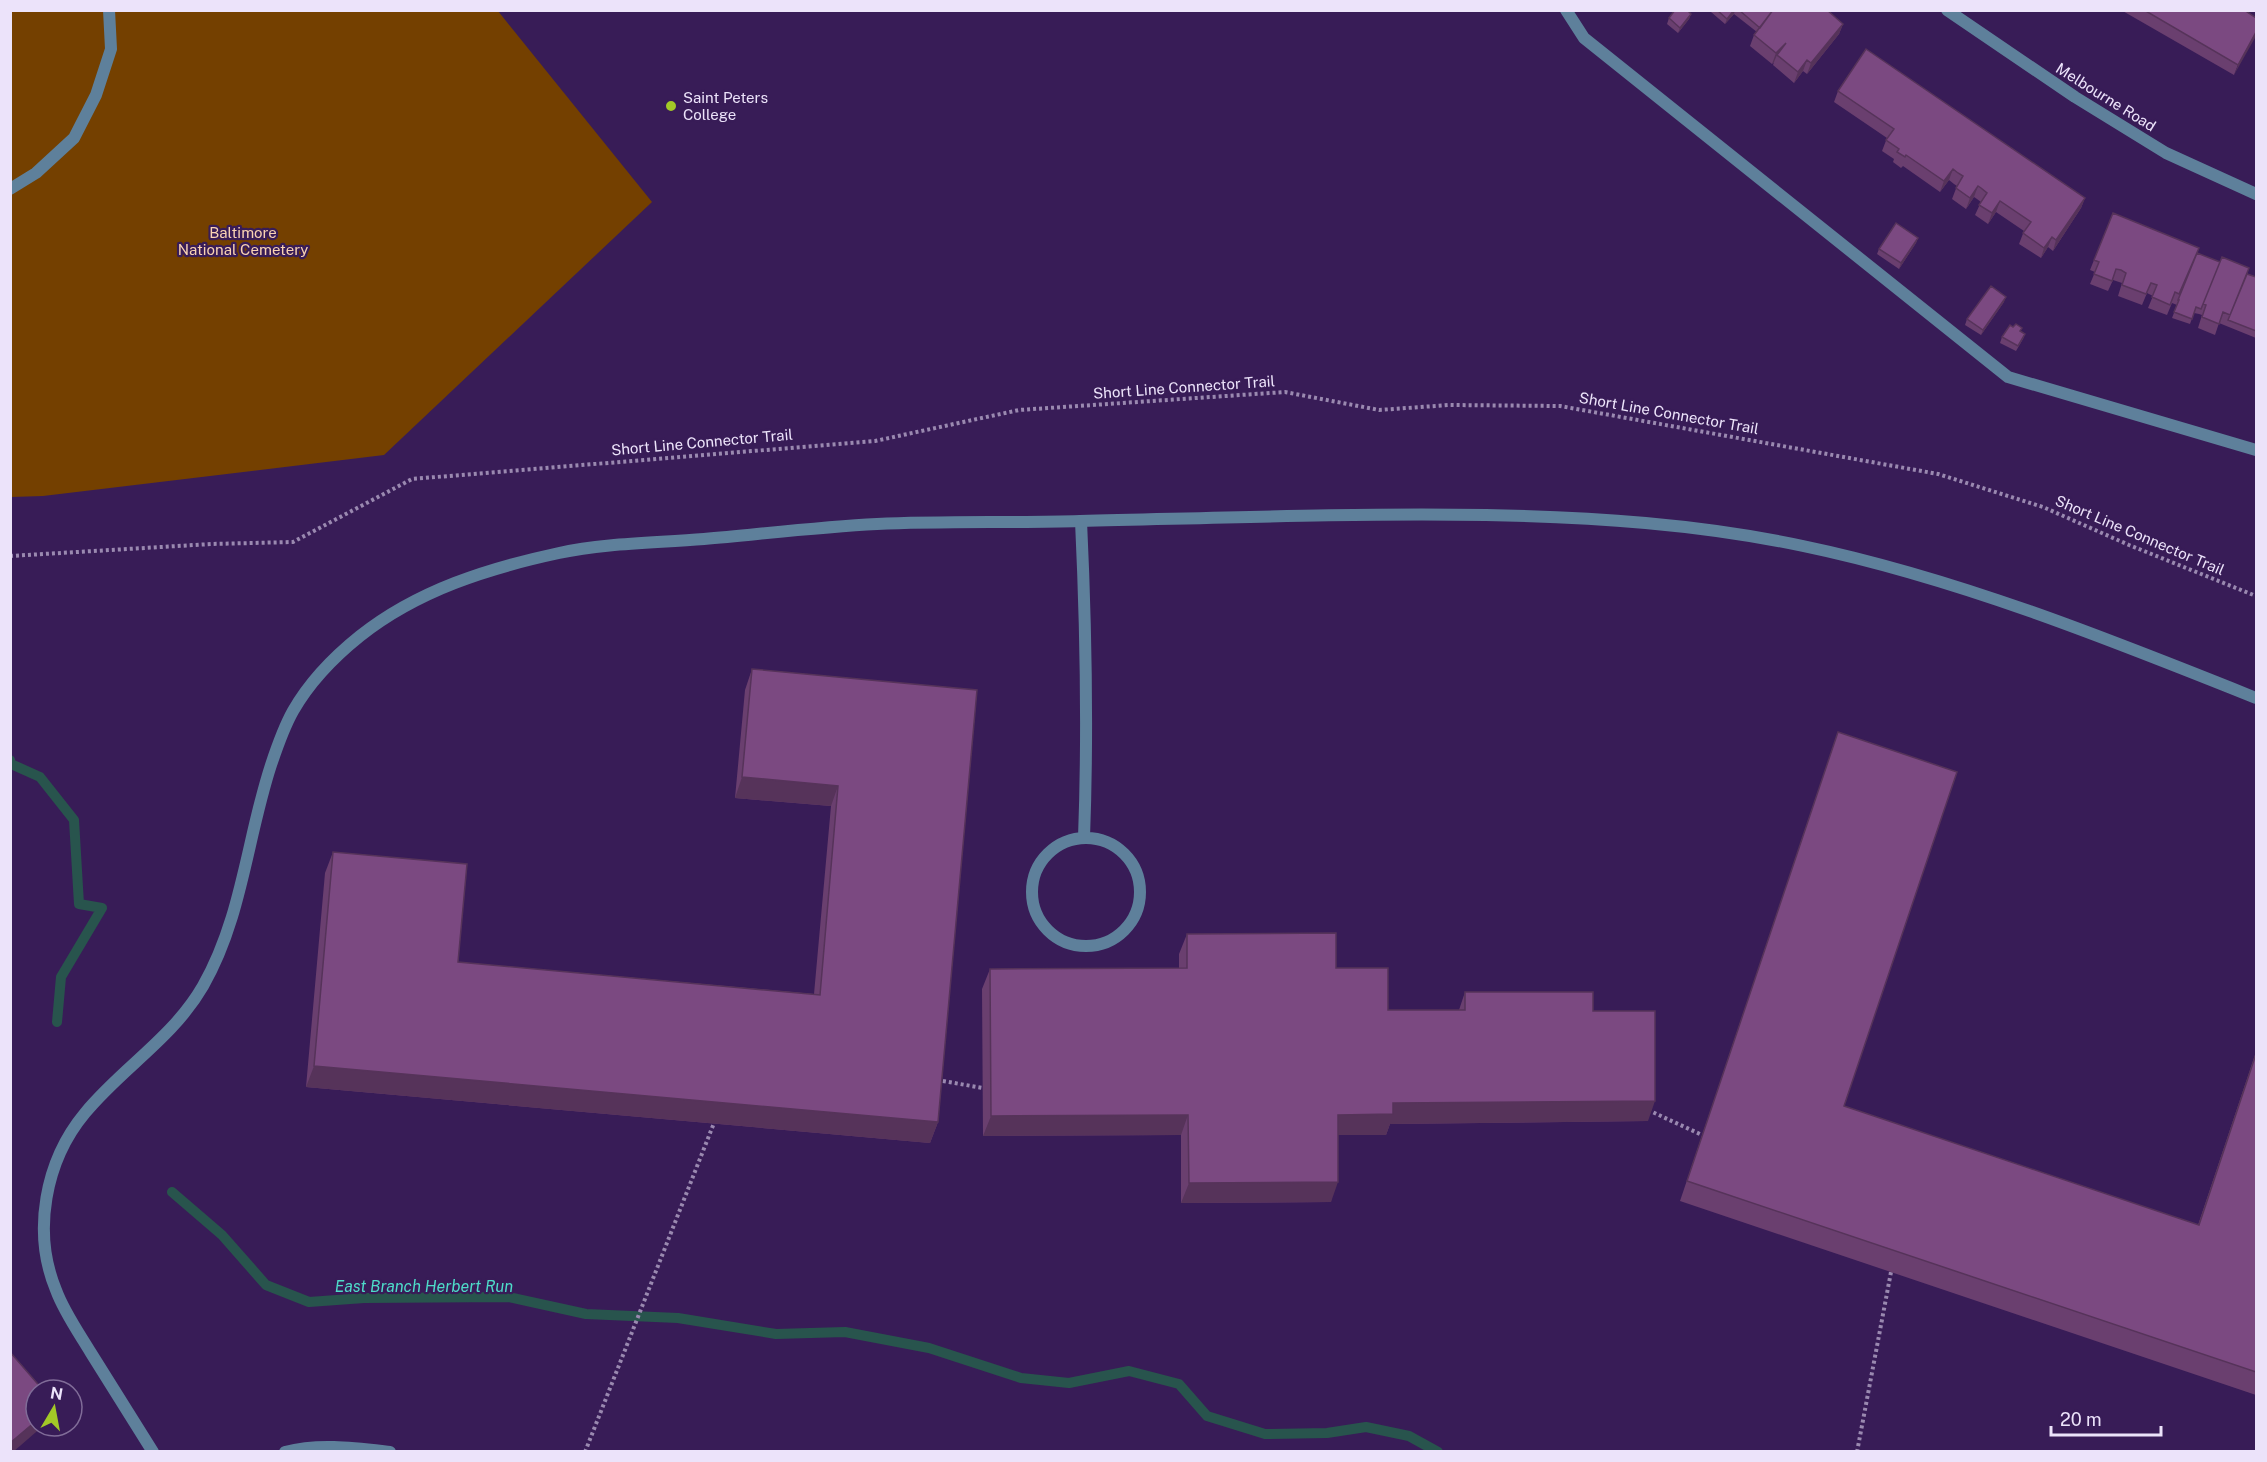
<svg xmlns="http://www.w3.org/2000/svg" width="2267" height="1462" font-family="'Public Sans',sans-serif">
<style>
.green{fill:#744000}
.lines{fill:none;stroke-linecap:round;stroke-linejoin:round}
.stream{stroke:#28544d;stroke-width:10}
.path{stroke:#9a89b0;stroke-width:4;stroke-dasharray:3 3;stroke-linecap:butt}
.lane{stroke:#5e809b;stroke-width:12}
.street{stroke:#5e809b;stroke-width:12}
.wall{fill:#6a3f6f}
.shaded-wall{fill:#56335a}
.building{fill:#7b4981;stroke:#56335a;stroke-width:1.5}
.poi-dot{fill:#a3c927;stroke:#381c57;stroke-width:2}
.labels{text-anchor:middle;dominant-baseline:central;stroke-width:4.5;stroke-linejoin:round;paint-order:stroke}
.poi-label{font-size:15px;fill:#ece3fa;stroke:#381c57;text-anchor:start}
.street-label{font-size:15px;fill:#ece3fa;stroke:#381c57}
.park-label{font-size:15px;fill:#f9d3b2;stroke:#381c57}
.water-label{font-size:16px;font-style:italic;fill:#4edcc9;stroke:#381c57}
</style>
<rect width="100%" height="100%" fill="#381c57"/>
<path class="green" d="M10,11H498L652,202L384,455L43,496L11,497Z"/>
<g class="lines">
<path class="stream" d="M10,760L11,764L40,777L74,820L79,904L102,908L61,977L57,1022
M172,1192L222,1235L266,1285L309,1302L364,1298L508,1297L586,1314L678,1318L776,1334L845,1332L929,1348L1021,1378L1069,1383L1129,1371L1179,1384L1207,1416L1265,1434L1327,1433L1366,1427L1409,1436L1438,1452"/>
<path class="path" d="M10,556L211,544L293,542L412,479L875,441L1019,410L1285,392L1379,410L1449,405L1560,406L1938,474L2043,507L2129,545L2256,596
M937,1080L983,1088
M1648,1110L1702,1135
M585,1452L714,1123
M1857,1452L1891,1272"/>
<path class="lane" d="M1566,10L1584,38L2008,377L2256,450
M1081,521C1086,627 1088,732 1084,838
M1032 892a54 54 0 1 1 108 0a54 54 0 1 1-108 0Z"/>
<path class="street" d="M1947,10L2075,97L2166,153L2256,194
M10,189L36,173L74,138L96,95L111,49L109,10
M153,1452C132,1419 112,1386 91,1353C79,1333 64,1312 56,1290C32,1232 45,1161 85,1113C122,1068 173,1038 203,986C242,918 247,838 271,765C277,747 284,727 293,711C309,683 335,656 360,636C418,590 489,568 559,553C605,543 657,543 704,539C761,534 819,527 877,524C945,521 1013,523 1080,521C1216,518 1351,513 1486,515C1593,517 1699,524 1803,546C1957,578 2111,640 2256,698
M285,1452C319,1443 355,1448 390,1452"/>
</g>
<path class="wall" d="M1712,10H1827L1843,24L1839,34L1807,74L1803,71L1794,83L1773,65L1774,62L1772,64L1750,46L1754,35L1757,32L1734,14L1725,24L1711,12Z
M2121,10H2244L2256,18L2234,75Z
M1691,14L1689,19L1678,33L1667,24L1669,18Z
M1838,91L2085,198L2081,208L2053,251L2048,247L2041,258L2019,244L2024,231L1996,212L1988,224L1975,215L1981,202L1977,199L1974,197L1966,209L1952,199L1957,186L1954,184L1949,180L1940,192L1903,166L1901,168L1893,162L1894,159L1882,151L1887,138L1834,102Z
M1918,238L1916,243L1899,269L1877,254L1879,249Z
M2197,253L2256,277V338L2219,323L2215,335L2198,328L2202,315L2199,314L2194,313L2190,324L2172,318L2177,305L2172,303L2167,315L2148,308L2153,296L2147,293L2142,305L2118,296L2122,283L2113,280L2108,291L2090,284L2095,272L2090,270L2094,260Z
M2004,302L1981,335L1965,325L1967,319Z
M2021,331L2025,334L2023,339L2016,351L2000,343L2002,337Z
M752,669L977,690L938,1122L930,1143L306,1087L325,873L333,852L458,962L814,994L831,806L735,798L745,690Z
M1838,732L1844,1106L2198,1225L2256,1052V1395L1680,1201Z
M1187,934L1336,968L1388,1010H1459L1465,992L1593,1011L1648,1121L1390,1124L1386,1135H1338L1331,1202L1181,1203V1135L983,1136L982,989L990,969L1179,968V954Z"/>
<path class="shaded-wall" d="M1734,10H1735L1734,14L1725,24L1727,19Z
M1691,14L1689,19L1678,33L1680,28Z
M1843,24L1839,34L1807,74L1811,63Z
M2256,32V36L2234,75L2238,65Z
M1786,43L1777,55L1774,62L1772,64L1776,53Z
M1807,60L1803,71L1794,83L1798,72Z
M1953,169L1949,180L1940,192L1944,181Z
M1978,186L1974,197L1966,209L1970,198Z
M2085,198L2081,208L2053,251L2056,240Z
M2000,201L1996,212L1988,224L1992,213Z
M2052,237L2048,247L2041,258L2044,248Z
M1918,238L1916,243L1899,269L1901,263Z
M2006,297L2004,302L1981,335L1983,330Z
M742,777L838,786L831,806L735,798Z
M314,1066L938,1122L930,1143L306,1087Z
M1655,1101L1648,1121L1390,1124L1386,1135H1330L1338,1115L1393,1103Z
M1188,1115L1181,1135L983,1136L991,1116Z
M1338,1182L1331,1202L1181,1203L1189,1183Z
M36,1421V1426H43L13,1452H10V1443Z"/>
<path class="building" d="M1675,10H1687L1691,14L1680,28L1669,18Z
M1717,10H1734L1727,19Z
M1739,10H1773L1760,28Z
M1773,10H1827L1843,24L1811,63L1807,60L1798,72L1777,55L1786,43L1776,53L1754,35Z
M2144,10H2244L2256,18V32L2238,65Z
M1866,49L2085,198L2056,240L2052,237L2044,248L2023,233L2031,222L2000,201L1992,213L1979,205L1987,193L1981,188L1978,186L1970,198L1956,188L1963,176L1958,173L1953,169L1944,181L1906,155L1905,157L1897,152L1899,149L1886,140L1894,129L1838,91Z
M2113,213L2199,248L2179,294L2175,292L2170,305L2152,297L2157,285L2151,283L2146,294L2122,285L2126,273L2121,270L2116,269L2112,281L2094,274L2099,262L2094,260Z
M1896,223L1918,238L1901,263L1879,249Z
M2197,253L2220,262L2201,309L2196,307L2192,319L2174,312L2179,300H2178Z
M2222,257L2249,268L2230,315L2223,312L2219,324L2202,317L2206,305L2203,304Z
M2247,274L2256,277V331L2228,320Z
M1991,286L2006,297L1983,330L1967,319Z
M2016,324L2022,328L2020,331L2025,334L2018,346L2002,337L2010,325L2013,327Z
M752,669L977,690L938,1122L314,1066L333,852L467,864L458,962L820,995L838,786L742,777Z
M1838,732L1957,772L1844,1106L2199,1225L2256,1054V1372L1687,1181Z
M1336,933V968H1388V1010H1465V992H1593V1011H1655V1101L1393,1103V1114L1338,1115V1182L1189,1183L1188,1115L991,1116L990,969L1187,968V934Z
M10,1352L43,1390H36V1421L10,1443Z"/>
<circle class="poi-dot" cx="671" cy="106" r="6"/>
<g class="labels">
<g class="poi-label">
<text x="683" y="97">Saint Peters<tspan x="683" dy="17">College</tspan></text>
</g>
<g class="street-label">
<text transform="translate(2106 97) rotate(32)">Melbourne Road</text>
<text transform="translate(1184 387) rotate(-4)">Short Line Connector Trail</text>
<text transform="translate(1669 413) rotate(10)">Short Line Connector Trail</text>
<text transform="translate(702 442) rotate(-5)">Short Line Connector Trail</text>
<text transform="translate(2140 535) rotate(23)">Short Line Connector Trail</text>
</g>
<g class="park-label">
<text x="243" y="232">Baltimore<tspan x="243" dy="17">National Cemetery</tspan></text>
</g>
<g class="water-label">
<text x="424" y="1286">East Branch Herbert Run</text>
</g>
</g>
<rect width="2267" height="1462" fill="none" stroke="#ece3fa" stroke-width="24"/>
<g transform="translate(54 1408) rotate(10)"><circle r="28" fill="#381c57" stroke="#806c98" stroke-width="1.5"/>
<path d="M0-4.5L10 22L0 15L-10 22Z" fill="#a3c927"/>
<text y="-9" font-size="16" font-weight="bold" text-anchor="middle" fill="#ece3fa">N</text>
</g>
<path d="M2051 1426v9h110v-9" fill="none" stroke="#ece3fa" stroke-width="3"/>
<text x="2060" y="1426" font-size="18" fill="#ece3fa" stroke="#381c57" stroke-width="4.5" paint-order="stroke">20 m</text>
</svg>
